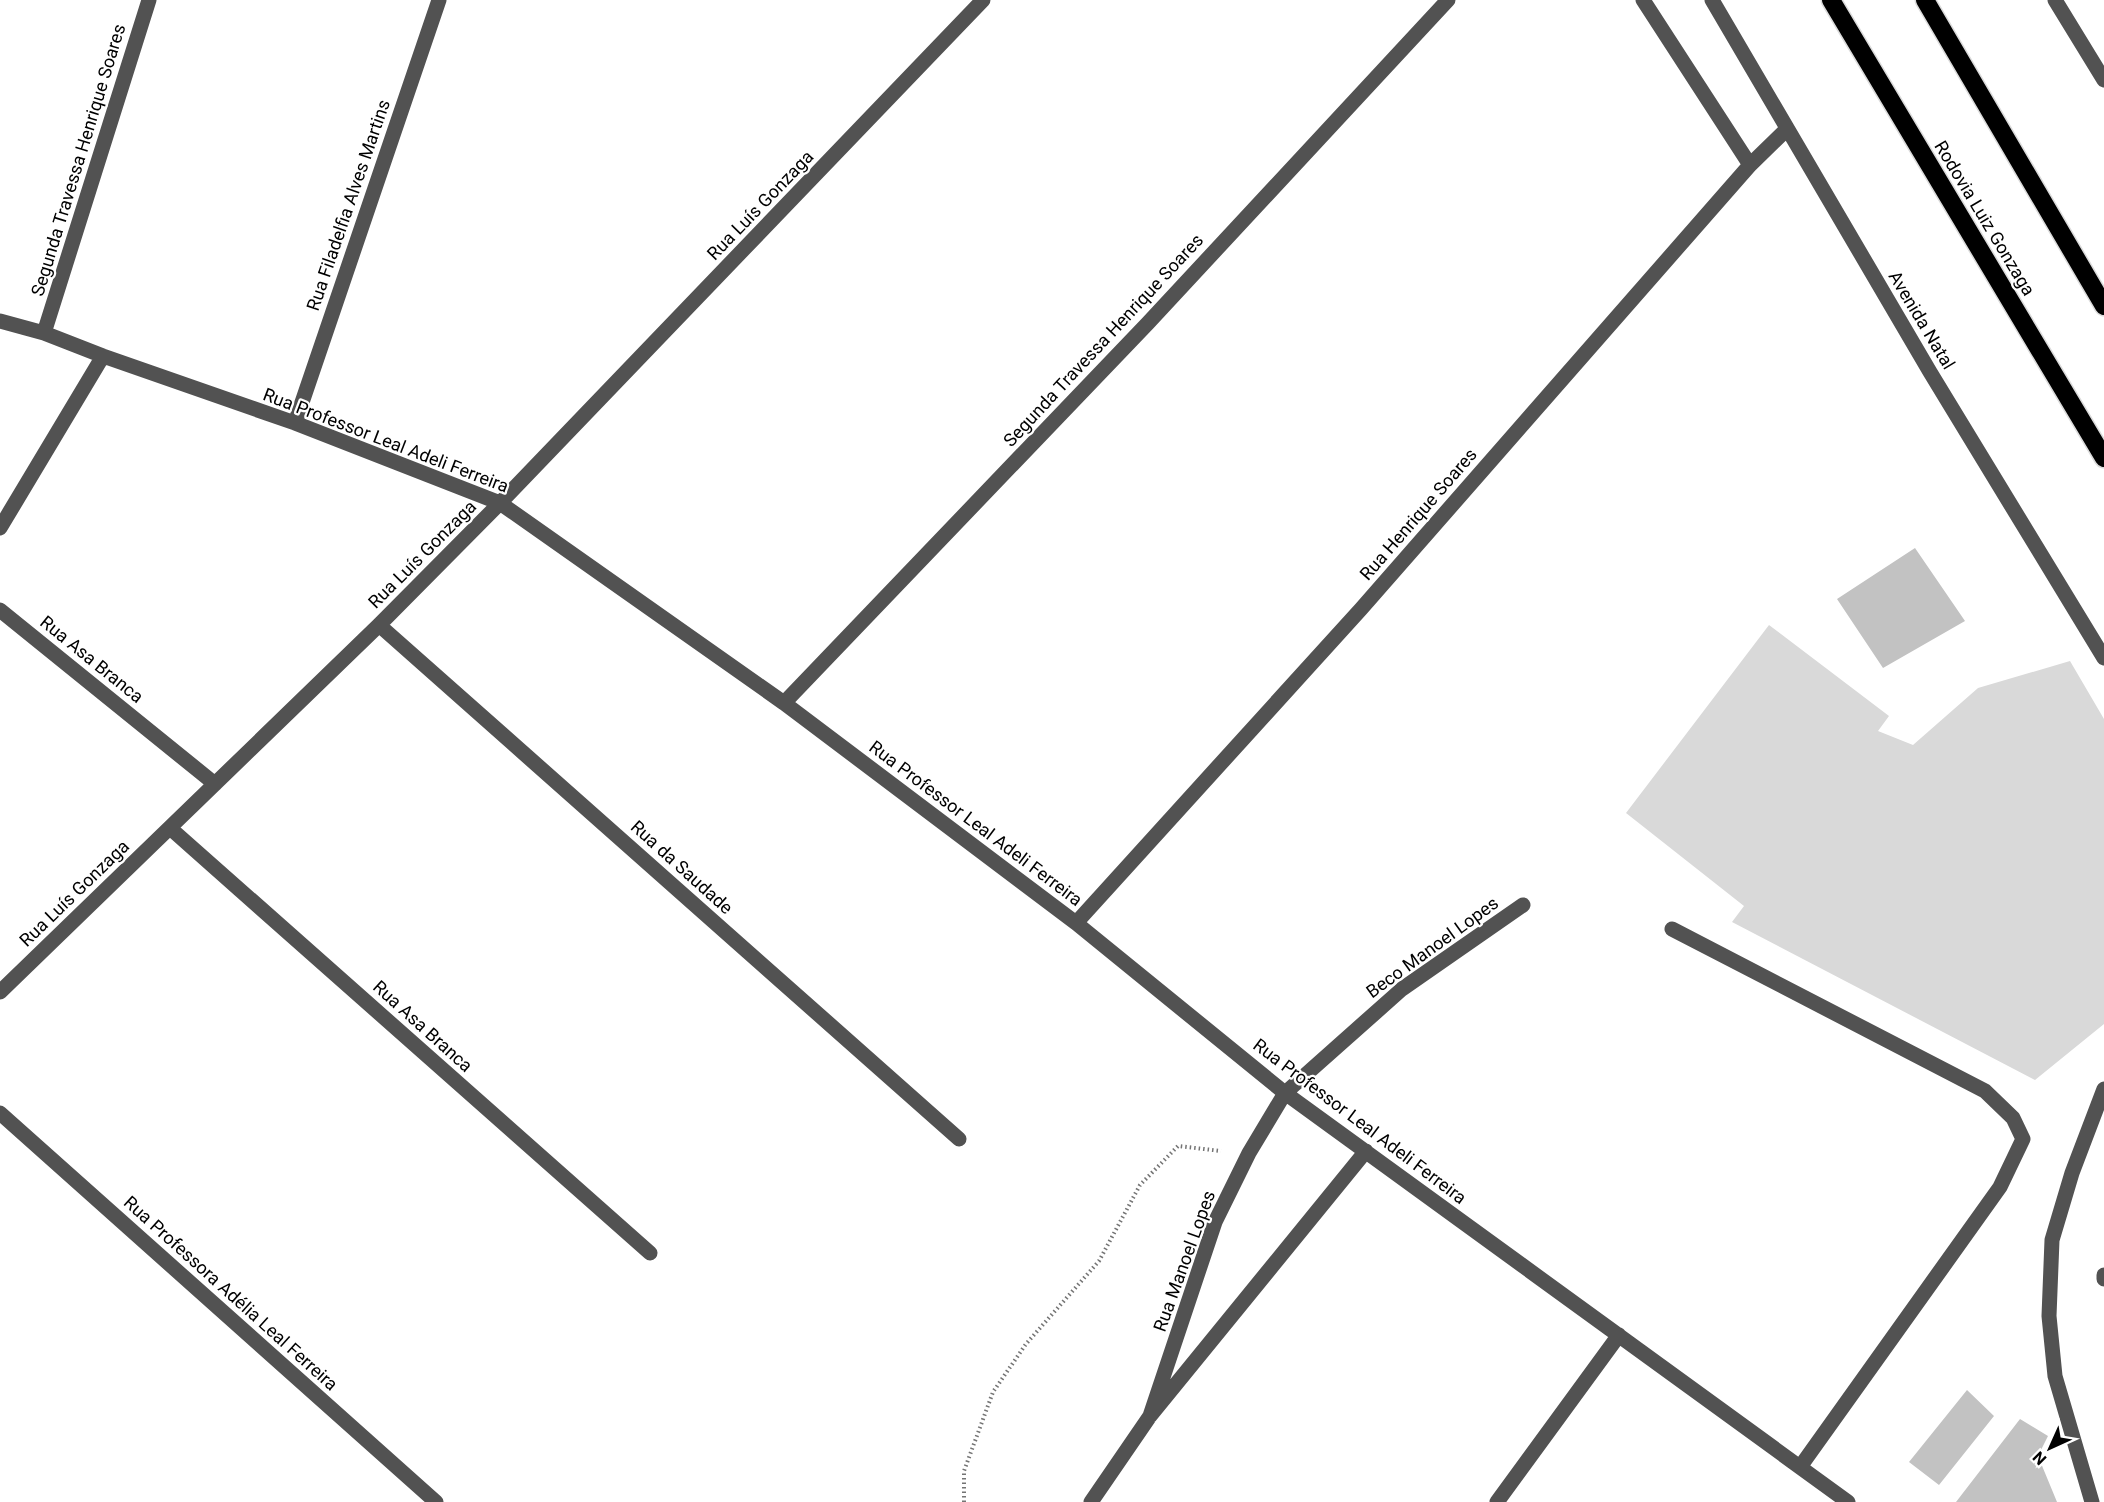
<svg xmlns="http://www.w3.org/2000/svg" width="2104" height="1502" font-family="Roboto,sans-serif">
<style>
.green{fill:#d9d9d9}
.building{fill:#c2c2c2}
.lines{fill:none;stroke-linecap:round;stroke-linejoin:round}
.highway-casing{stroke:#dbdbdb;stroke-width:21}
.path{stroke:#747474;stroke-width:4;stroke-dasharray:1.5 3;stroke-linecap:butt}
.minor{stroke:#525252;stroke-width:15}
.highway{stroke:#000;stroke-width:18}
.labels{text-anchor:middle;dominant-baseline:central;stroke-width:4.5;stroke-linejoin:round;paint-order:stroke}
.street-label{font-size:18px;fill:#000;stroke:#fff}
</style>
<rect width="100%" height="100%" fill="#fff"/>
<path class="green" d="M1769,625L1889,716L1878,731L1913,745L1978,688L2070,661L2104,719V1024L2035,1080L1732,922L1744,906L1626,813Z"/>
<path class="building" d="M1915,548L1965,621L1883,668L1837,599Z
M1967,1390L1994,1416L1939,1485L1909,1462Z
M2020,1419L2048,1436L2038,1456L2057,1502H1956Z"/>
<g class="lines">
<defs>
<path id="highway" d="M1831,0L2104,458
M1925,0L2104,306"/>
</defs>
<use href="#highway" class="highway-casing"/>
<path class="path" d="M964,1502V1471L993,1392L1026,1344L1099,1261L1140,1185L1178,1146L1221,1151"/>
<path class="minor" d="M1643,0L1750,165
M1712,0L1930,372L2104,658
M2055,0L2104,80
M0,321L44,333L103,356L295,423L500,503L784,703L1076,923L1285,1093L1848,1502
M44,333L149,0
M295,423L439,0
M0,528L103,356
M0,610L215,784
M379,625L959,1139
M784,703L1148,323L1448,0
M170,828L650,1253
M1076,923L1361,609L1750,165L1787,129
M1672,929L1985,1091L2013,1118L2023,1139L2000,1187L1800,1467
M0,992L379,625L500,503L983,0
M0,1113L436,1502
M2104,1275V1279
M1150,1416L1215,1222L1249,1153L1285,1093L1402,989L1523,905
M1091,1502L1150,1416L1366,1151
M1497,1502L1619,1335
M2092,1502L2055,1376L2049,1316L2052,1240L2072,1173L2104,1089"/>
<use href="#highway" class="highway"/>
</g>
<g class="labels">
<g class="street-label">
<text transform="translate(78 160) rotate(-73)">Segunda Travessa Henrique Soares</text>
<text transform="translate(348 205) rotate(-71)">Rua Filadelfia Alves Martins</text>
<text transform="translate(760 205) rotate(-46)">Rua Luís Gonzaga</text>
<text transform="translate(1985 218) rotate(59)">Rodovia Luiz Gonzaga</text>
<text transform="translate(1922 320) rotate(59)">Avenida Natal</text>
<text transform="translate(1103 340) rotate(-47)">Segunda Travessa Henrique Soares</text>
<text transform="translate(386 440) rotate(21)">Rua Professor Leal Adeli Ferreira</text>
<text transform="translate(1418 514) rotate(-49)">Rua Henrique Soares</text>
<text transform="translate(422 554) rotate(-45)">Rua Luís Gonzaga</text>
<text transform="translate(92 659) rotate(39)">Rua Asa Branca</text>
<text transform="translate(976 823) rotate(37)">Rua Professor Leal Adeli Ferreira</text>
<text transform="translate(682 867) rotate(42)">Rua da Saudade</text>
<text transform="translate(74 893) rotate(-44)">Rua Luís Gonzaga</text>
<text transform="translate(1432 947) rotate(-36)">Beco Manoel Lopes</text>
<text transform="translate(423 1026) rotate(42)">Rua Asa Branca</text>
<text transform="translate(1360 1121) rotate(37)">Rua Professor Leal Adeli Ferreira</text>
<text transform="translate(1184 1261) rotate(-70)">Rua Manoel Lopes</text>
<text transform="translate(231 1293) rotate(42)">Rua Professora Adélia Leal Ferreira</text>
</g>
</g>
<g transform="translate(2050 1448) rotate(225)" stroke="#ffffff" stroke-width="4.5" paint-order="stroke">
<path d="M0-4.5L10 22L0 15L-10 22Z" fill="#000000"/>
<text y="-9" font-size="16" font-weight="bold" text-anchor="middle" fill="#000000">N</text>
</g>
</svg>
